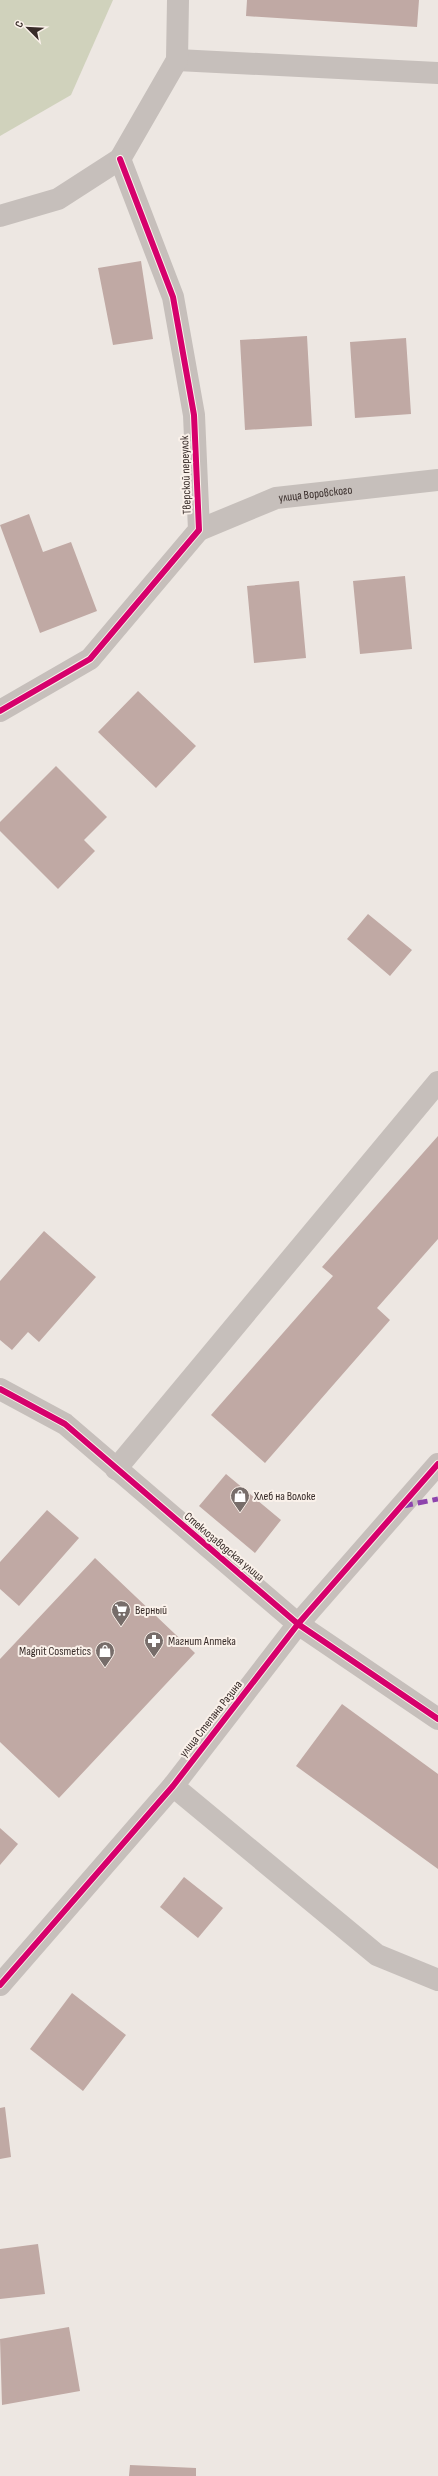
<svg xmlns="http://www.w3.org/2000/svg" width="438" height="2476" font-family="'Sofia Sans Condensed',sans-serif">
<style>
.green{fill:#d0d2bc}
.building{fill:#c0a9a4}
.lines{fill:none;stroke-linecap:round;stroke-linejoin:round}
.minor{stroke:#c6bfbb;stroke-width:22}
.quiet{stroke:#8e44ad;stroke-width:5;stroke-dasharray:10 5;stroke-linecap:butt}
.cycleway-casing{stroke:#faf1ea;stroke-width:8}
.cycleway{stroke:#d6006c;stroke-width:6}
.labels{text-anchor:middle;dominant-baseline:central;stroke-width:4;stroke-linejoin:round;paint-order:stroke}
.street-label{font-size:12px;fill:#382c29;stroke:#faf1ea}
.poi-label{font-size:12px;fill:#382c29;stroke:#faf1ea;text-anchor:start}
</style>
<rect width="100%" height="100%" fill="#ede7e2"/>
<path class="green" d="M0,0H113L71,95L0,136Z"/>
<path class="building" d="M247,0H419L417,27L246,16Z
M141,261L153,339L113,345L98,268Z
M307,336L312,426L245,430L240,340Z
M406,338L411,414L355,418L350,342Z
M29,514L43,552L71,542L97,611L40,633L0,525Z
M405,576L412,649L360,654L353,581Z
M299,581L306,658L254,663L247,586Z
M138,691L196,746L156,788L98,732Z
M56,766L107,817L84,840L95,851L58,889L0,831V822Z
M368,914L412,950L390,976L347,939Z
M438,1136V1239L377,1308L390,1320L265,1463L211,1415L333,1276L322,1267Z
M44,1231L96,1277L39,1342L28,1332L12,1350L0,1340V1281Z
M226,1474L281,1520L255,1553L199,1506Z
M47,1510L79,1538L19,1606L0,1589V1562Z
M95,1558L195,1653L59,1798L0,1742V1659Z
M342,1704L438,1774V1869L296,1766Z
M0,1828L18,1844L0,1865Z
M184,1877L223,1908L198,1938L160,1907Z
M72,1993L126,2035L83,2091L30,2049Z
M5,2107L11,2157L0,2159V2108Z
M38,2244L45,2294L0,2299V2249Z
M69,2327L80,2391L2,2405L0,2339Z
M130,2465L196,2468V2476H129Z"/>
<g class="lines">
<g class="minor">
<path d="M177,60L438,73"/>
<path d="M0,216L58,199L120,159L177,60L178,0"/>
<path id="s1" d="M199,530L276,498L438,480"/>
<path d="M0,711L90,659L199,530L194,415L173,297L120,159"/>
<path d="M0,1389L65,1424L298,1624L438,1719"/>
<path d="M116,1469L438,1082"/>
<path d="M173,1786L377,1955L438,1980"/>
<path d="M0,1985L173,1786L298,1624L438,1464"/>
</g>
<path class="quiet" d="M403,1506L438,1499"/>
<defs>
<path id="cycleway" d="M0,711L90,659L199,530L194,415L173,297L120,159
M0,1389L65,1424L298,1624L438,1719
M0,1985L173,1786L298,1624L438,1464"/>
</defs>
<use href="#cycleway" class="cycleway-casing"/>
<use href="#cycleway" class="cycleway"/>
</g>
<defs>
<symbol id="shop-pin" viewBox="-11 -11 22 30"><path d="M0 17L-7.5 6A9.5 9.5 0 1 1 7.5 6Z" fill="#776d6a" stroke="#faf1ea"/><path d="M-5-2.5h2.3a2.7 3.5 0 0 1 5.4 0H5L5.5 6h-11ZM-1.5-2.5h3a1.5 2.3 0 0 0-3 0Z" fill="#fff"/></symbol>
<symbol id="supermarket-pin" viewBox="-11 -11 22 30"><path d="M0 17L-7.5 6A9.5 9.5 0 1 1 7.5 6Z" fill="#776d6a" stroke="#faf1ea"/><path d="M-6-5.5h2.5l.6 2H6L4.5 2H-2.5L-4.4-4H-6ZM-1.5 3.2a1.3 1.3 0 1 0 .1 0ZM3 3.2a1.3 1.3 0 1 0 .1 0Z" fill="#fff"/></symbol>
<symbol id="pharmacy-pin" viewBox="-11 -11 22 30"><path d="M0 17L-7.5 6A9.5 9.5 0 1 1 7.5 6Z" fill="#776d6a" stroke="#faf1ea"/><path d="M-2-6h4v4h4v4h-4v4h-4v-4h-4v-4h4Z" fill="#fff"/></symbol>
</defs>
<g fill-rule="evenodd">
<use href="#shop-pin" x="229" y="1485" width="22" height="30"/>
<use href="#supermarket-pin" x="110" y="1599" width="22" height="30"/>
<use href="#pharmacy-pin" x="143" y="1630" width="22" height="30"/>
<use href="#shop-pin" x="94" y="1640" width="22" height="30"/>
</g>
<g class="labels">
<g class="street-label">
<text transform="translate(186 475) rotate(-92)">Тверской переулок</text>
<text stroke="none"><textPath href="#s1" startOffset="123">улица Воровского</textPath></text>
<text transform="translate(224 1547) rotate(40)">Стеклозаводская улица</text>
<text transform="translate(211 1719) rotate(-52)">улица Степана Разина</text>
</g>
<g class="poi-label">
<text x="254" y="1496">Хлеб на Волоке</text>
<text x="135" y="1610">Верный</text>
<text x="168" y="1641">Магнит Аптека</text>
<text x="91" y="1651" text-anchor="end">Magnit Cosmetics</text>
</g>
</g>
<g transform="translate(28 28) rotate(294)" stroke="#faf1ea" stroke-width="3" paint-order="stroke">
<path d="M0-3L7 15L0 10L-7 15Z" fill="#382c29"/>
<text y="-6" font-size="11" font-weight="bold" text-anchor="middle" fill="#382c29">С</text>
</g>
</svg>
